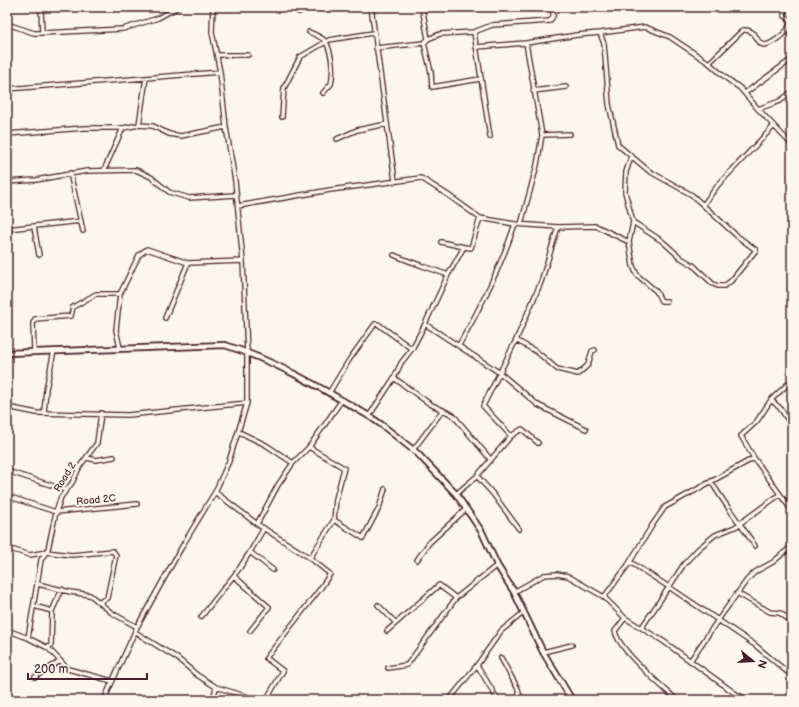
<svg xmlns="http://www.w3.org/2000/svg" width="799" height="707" font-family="'Balsamiq Sans',sans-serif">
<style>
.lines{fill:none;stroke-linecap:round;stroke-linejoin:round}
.minor-casing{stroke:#4a1f2b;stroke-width:6}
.tertiary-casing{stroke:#4a1f2b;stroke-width:8}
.minor{stroke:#fbf7ec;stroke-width:3.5}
.tertiary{stroke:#fbf7ec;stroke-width:4.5}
.labels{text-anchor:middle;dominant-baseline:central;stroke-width:4;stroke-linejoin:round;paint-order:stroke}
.street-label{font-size:10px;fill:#4a1f2b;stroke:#fbf7ec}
</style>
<rect width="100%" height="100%" fill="#fbf7ec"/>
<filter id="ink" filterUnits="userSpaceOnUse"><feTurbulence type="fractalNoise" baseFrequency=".025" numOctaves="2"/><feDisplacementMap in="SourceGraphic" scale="8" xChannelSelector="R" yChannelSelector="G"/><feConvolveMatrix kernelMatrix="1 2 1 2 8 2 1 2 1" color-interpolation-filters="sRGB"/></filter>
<g filter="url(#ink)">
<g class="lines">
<defs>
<path id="minor" d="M41,7L42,33
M291,7L299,12
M371,7L395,181
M422,7L428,39
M7,24L34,33H42L123,29L158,18L178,7
M309,32C314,34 322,37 326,42C332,53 334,72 331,84L323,93
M474,32L490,137
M600,33L645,27L670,37L709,63L726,78L740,88L758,109L780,101L792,92
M424,43L431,72L432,87L480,79
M476,47L526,43L577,35L600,33L604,44L609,104L618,145L649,171L692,195L737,236L756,250L731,281L724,286H718L713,284L693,265L681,258L662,241L633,222
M376,48L424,43L428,39L440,34L474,32L492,25L550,21L553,16V7
M217,55H248
M709,63L743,30C764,28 751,60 781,36C787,31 789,29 790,20L784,15L785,7
M7,89L220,72
M533,91L566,87
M745,93L792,59
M758,109L792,145
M282,117L284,88L300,57L329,40L373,33
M139,125L146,78
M7,134L84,128H123L139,125L153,126L169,134L181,136L226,127
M542,135L570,134
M337,139L357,130L387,124
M104,170L123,128
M70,173L83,231
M7,182L36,180L87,171L136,170L151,177L169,192L189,198L236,195
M703,205L718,185L773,127
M238,206L330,190L421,178L448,195L480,218L515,224L558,227L596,226L629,242L633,222L625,192L626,172L631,157
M521,224L537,165L542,135L526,43
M34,227L39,255
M7,229L81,221
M441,242L464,247L448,275
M629,242L633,266L637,275L656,291L661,301H667
M464,247L471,248L480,218
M394,255C412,263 430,268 448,275L425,324
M120,294L116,330L120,348
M165,318L188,263
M516,340L541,282L558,227
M459,345C481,307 501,266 515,224
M34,352L33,323L35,319L71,316L73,307L96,294H120L139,255L147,249L188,263L243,261
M394,378L430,404L453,415L491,460
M329,393L349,360L375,324H378L412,349
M771,400L792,380
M7,407L37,413L128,415L247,403
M44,413L46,389L54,351
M369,416L394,378L401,363L412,349L425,324L500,373L538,405L586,429
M239,432L266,445L293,463
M538,443L522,429L511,436L483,406L516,340L537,352L557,369L578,374L588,365L592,351L595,350
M309,447L344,468L336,499L334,520L310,558
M413,450L443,410
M87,458L96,460L114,457
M754,458L790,508
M7,471L66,490
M477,476L511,436
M711,481C724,504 741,524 755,546
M215,492L257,524L310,558L330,574L320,589L266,658L283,671L266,700
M456,494L477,476L493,494L519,529
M7,496L56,512L137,504
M334,520L363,538L379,508L385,489
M257,524L278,485L293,463L309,447L342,400
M264,528L250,552L273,570
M7,548L30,555L46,552L72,555L113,551L116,555L107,598L100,602
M417,560L429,543L466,509
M630,562L669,587L684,564L698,549L715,535L735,527L779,495
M234,576L269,607L250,631
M38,584L70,592L90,595L112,613L137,627
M62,589L52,611L51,645L48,648L68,669L112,681
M514,592L544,575L557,574L568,576L604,597L625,618L663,641L736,694L748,700
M737,593L770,612L780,613L792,622
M604,597L628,565L653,524L665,507L754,458L741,436L757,421L771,400L780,408L792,426
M378,605L396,623
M34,606L52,611
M201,617L239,569L250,552
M625,618L615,631C619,651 662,686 677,700
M642,627L669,587L718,620L747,580L755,572L773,562L792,546
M7,630L28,638L48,648
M387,631L439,585L456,598L497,565
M135,632L177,658L197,675L216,687L258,700
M28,638L41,560L48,549L56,512L61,497L72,483L80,466L97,443L101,413
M543,652L572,645
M501,658L518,689L521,700
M690,661L718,620L755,645L792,676
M477,665L498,700
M388,668L407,665L456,598
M35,677L60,661
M104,700L137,627L184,543L215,492L229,461L247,403V352L243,261L235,181L226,127L220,72L212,32L213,7
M213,700L216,687
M449,700L477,665L501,631L523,613"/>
<path id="tertiary" d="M7,353L225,345C276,361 323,389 369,416L382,425L417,453L456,494L482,532L497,565L514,592L543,652L572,700"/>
</defs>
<use href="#minor" class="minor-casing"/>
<use href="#tertiary" class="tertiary-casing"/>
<use href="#minor" class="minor"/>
<use href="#tertiary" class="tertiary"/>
</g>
</g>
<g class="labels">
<g class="street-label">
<text transform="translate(65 477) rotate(-59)">Road 2</text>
<text transform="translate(96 500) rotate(-6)">Road 2C</text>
</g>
</g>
<rect width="799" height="707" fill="none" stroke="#fbf7ec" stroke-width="24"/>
<rect x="12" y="12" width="775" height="683" fill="none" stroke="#4a1f2b" stroke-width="1.5" filter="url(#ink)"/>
<g transform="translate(753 661) rotate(108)" stroke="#fbf7ec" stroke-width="3" paint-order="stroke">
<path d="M0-3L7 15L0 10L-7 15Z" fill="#4a1f2b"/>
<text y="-6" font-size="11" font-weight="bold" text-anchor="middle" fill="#4a1f2b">N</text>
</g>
<path d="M28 673v6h119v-6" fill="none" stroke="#4a1f2b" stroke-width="2"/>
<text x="34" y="673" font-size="12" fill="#4a1f2b" stroke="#fbf7ec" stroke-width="3" paint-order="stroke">200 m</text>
</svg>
